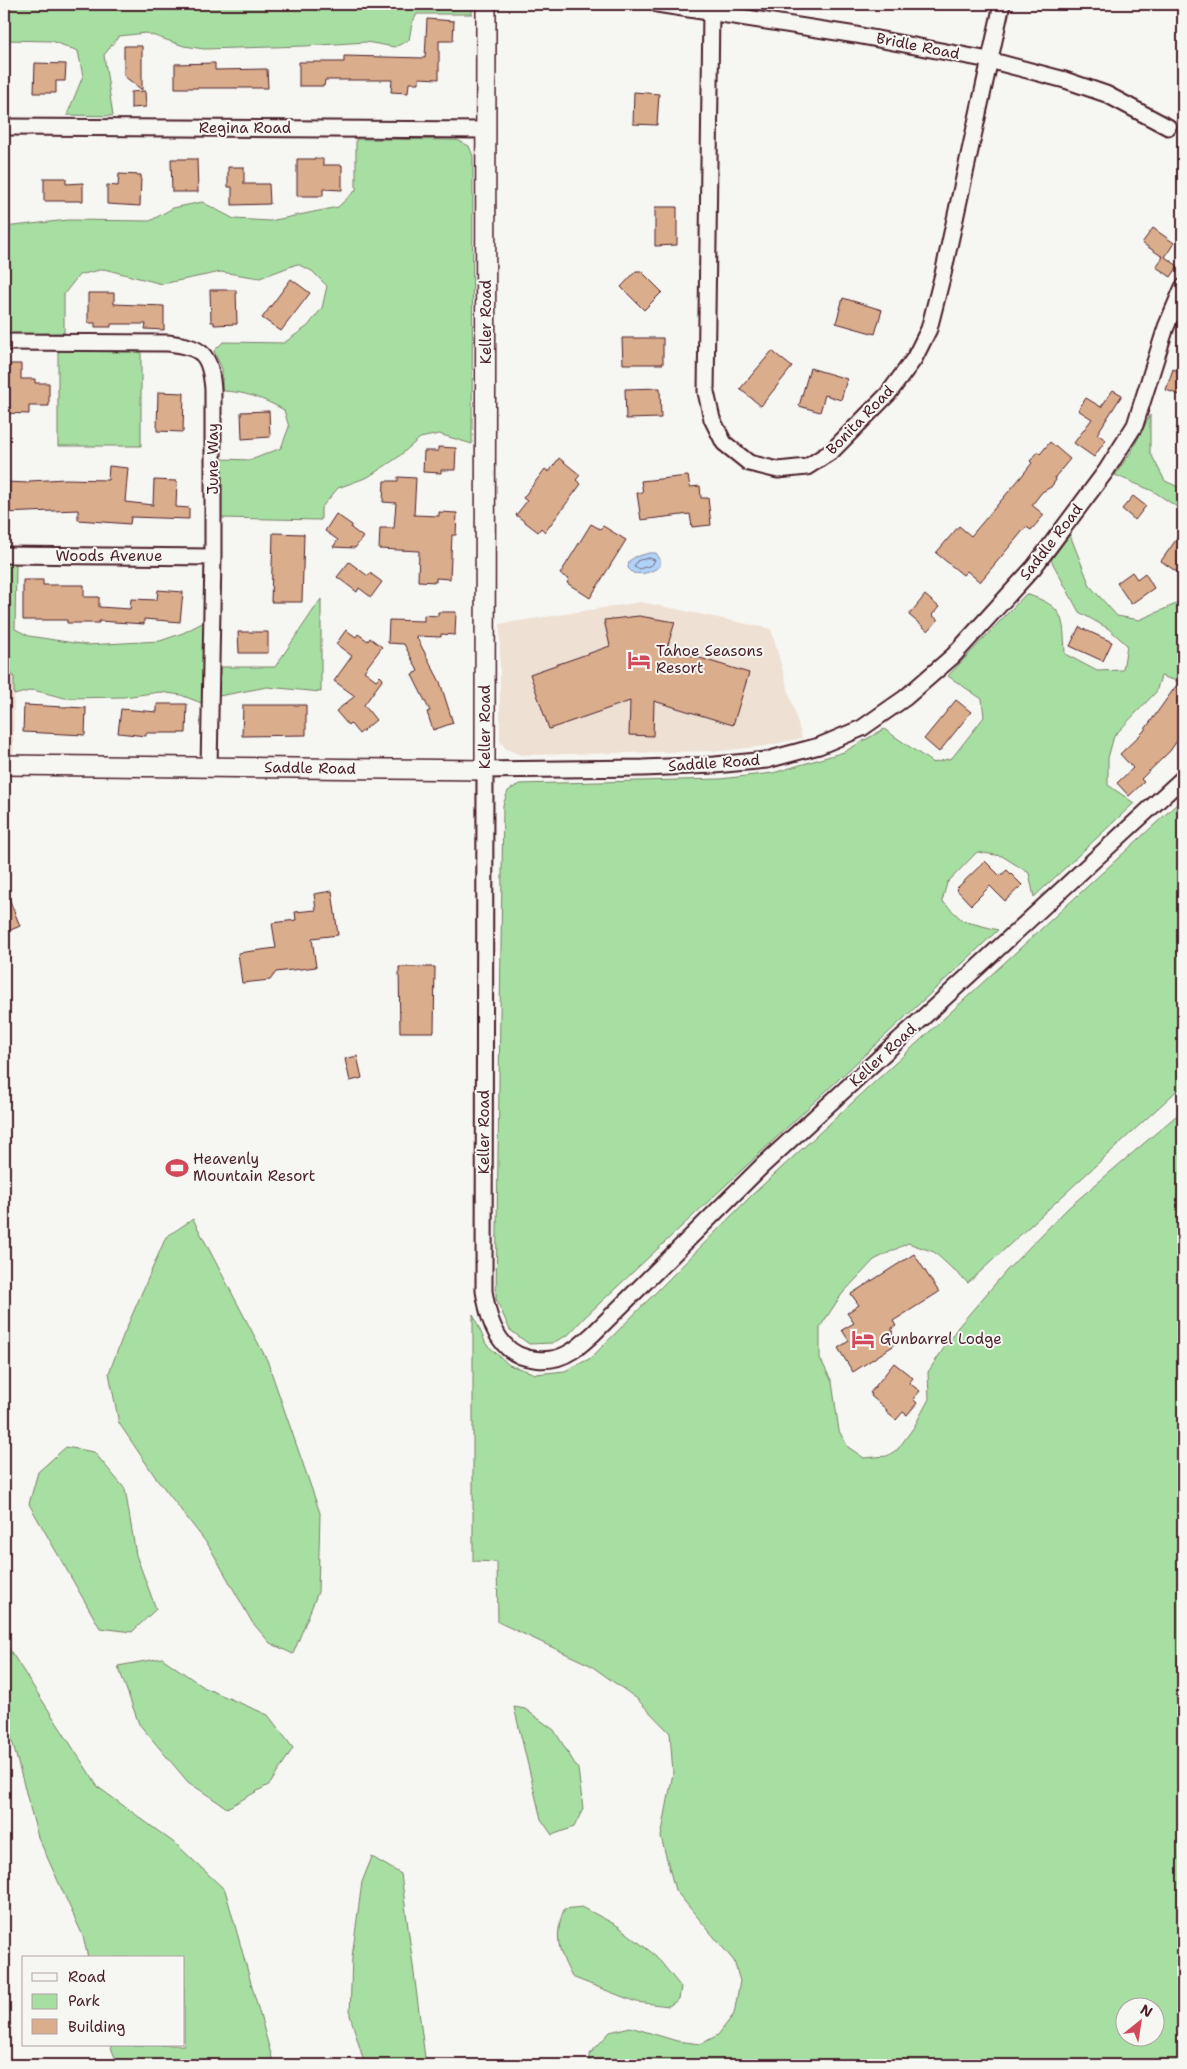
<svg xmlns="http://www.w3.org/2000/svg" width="1187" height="2069" font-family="'Shantell Sans',sans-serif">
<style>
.built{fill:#eee0d3}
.green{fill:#a7dfa3;stroke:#787f67;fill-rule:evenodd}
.water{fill:#b0d3f8;stroke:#878ba6}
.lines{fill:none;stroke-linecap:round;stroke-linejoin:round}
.shore{stroke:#73677d;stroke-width:1}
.building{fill:#daad8c;stroke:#4a1f2b}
.minor-casing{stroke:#4a1f2b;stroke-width:19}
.tertiary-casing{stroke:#4a1f2b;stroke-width:22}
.minor{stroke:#f6f6f2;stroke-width:15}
.tertiary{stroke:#f6f6f2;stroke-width:19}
.labels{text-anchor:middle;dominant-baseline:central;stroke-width:4;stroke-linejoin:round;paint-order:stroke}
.street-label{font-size:15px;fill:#4a1f2b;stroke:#f6f6f2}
.poi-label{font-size:15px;fill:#4a1f2b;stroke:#f6f6f2;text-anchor:start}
</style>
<rect width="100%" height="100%" fill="#f6f6f2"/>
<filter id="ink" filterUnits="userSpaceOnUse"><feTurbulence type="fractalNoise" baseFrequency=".02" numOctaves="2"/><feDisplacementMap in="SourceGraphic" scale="10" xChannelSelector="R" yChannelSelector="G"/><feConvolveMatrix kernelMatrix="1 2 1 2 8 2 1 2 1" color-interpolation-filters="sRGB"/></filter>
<g filter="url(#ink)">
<path class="built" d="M4,563H16L13,758L4,757Z
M641,602L771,629L802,738L765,746L720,751L521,755L506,749L500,741V624Z"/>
<path class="green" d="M4,4H472V14H417L412,23L409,40L395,47L366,42L305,46L204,49L184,46L146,33L119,36L104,55L113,116L67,115L83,76L78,51L52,41L4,40Z
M356,139L457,140L469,146L473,156L472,444L439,434L420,438L397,458L368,477L338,488L321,508V520L221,518V459L251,460L281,448L289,427L284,410C265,399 243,391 222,391V369L214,351L223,342L284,343L308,326L322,308L327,286L312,271L297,264L260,278L221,272L162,284L104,269L79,275L64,294V333L4,334V227L68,220L150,221L173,208L202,202L234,219L270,221L338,207L356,190Z
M58,351L141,352V446H58Z
M1150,415V452L1165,481L1183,489V511L1153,491L1115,475L1131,452Z
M1070,535L1090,586L1117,616L1139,620L1176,604L1183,595V683L1161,676L1156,692L1114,736L1108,758V785L1134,803L1034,897L1029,873L1002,856L977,852L947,883L942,901L963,921L998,930L585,1317L568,1335L552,1343L529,1344L510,1330L496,1299L503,805L508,791L519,784L720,779L773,773L844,752L884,729L933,763L952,758L984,717L982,699L948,676L1026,594C1065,607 1063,616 1065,654L1097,671L1123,670L1127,645L1109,629L1079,612L1051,560Z
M4,563H16L15,629L29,636L87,645L160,641L183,633L206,621L204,704L181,695L160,692L124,697L65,698L33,690L14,695V677L4,663Z
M321,599V692L267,687L219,696L220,667H275Z
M1178,803L1183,808V1085L968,1283L934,1252L908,1243L874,1260L842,1294L820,1327V1358L832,1382L839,1431L848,1447L864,1458L887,1456L898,1449L914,1427L929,1399L928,1372L958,1327L1007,1270L1068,1208L1183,1110V2065H589V2055L610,2032L630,2027L677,2041L701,2044L718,2035L734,2014L740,1981L734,1961L675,1890L661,1837L673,1773L670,1733L636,1698L590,1665L498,1622L497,1562L473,1561V1314L486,1344L509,1365L536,1374L565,1371L591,1358L753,1194ZM1124,2006H1154V2036H1124Z
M193,1219L267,1360L320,1513L318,1592L293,1654L270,1643L252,1622L209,1546L154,1475L119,1423L109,1373L123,1336L166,1237Z
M66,1447L94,1452L125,1489L136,1555L156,1609L132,1632L100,1628L29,1504L38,1472Z
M4,1641L98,1787L177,1845L225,1890L274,2065H118L110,2045H184V1958H88L83,1936L38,1837L4,1711Z
M162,1658L205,1688L268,1715L293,1748L270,1784L227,1808L188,1782L139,1724L118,1666Z
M514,1707L525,1709L554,1730L578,1769L583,1809L574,1827L552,1835L541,1819Z
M372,1857L401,1874L426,2065H365L350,2015L352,1957L362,1882Z
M582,1907L618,1926L656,1956L681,1987L679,1999L669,2006L636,2002L572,1977C558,1950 554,1938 564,1909Z"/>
<path class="water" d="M649,553H656L660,559V566C652,572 643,575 633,573L628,568L629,561L635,557Z"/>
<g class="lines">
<path class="shore" d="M649,558L655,560L652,565L639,569L634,567L637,561Z"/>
</g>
<path class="building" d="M427,19L454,21L453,41H439V79L419,78V83H409L408,93L391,92L392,80H325L324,86H299V62H344V56L425,58Z
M124,46H142V90L124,76Z
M35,63L66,64L65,81H56V93H34Z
M215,63V70L267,69L268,88H175V64Z
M145,91L146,107L131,108V92Z
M634,92L659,94L657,125L633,124Z
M171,159H197L198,192H172Z
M297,159H323V165H342V190L323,189V196H297Z
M228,167H244V184H269L270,204L232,205V187H228Z
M119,174L141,175L140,206L107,204V185L118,186Z
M44,178H66V184L83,183V201H44Z
M655,207H677V245L655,246Z
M1153,228L1174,243L1165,257L1178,266L1171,277L1156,267L1163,257L1142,243Z
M636,271H641L662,292L644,310L621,287Z
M291,279L310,293L281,331L262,318Z
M210,290H236L237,324L214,325V322H211Z
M88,293H114V304L164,306V330L145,329L146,324H111V327H95V323H88Z
M843,298L882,310L875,334L836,323Z
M622,338H663V364H623Z
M772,351L792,367L761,406L740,389Z
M4,364H21V379H35V383H49V406H29V414L4,413Z
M810,368L847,379L841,400L825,395L820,412L799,406Z
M1173,369L1183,373V396L1166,390Z
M660,388L661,418L626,419L625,389Z
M1113,390L1122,395L1097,434L1106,440L1094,457L1074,443L1092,419L1078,410L1086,398L1101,407Z
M158,392L184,393L183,432L157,431Z
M269,411L270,437L242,439L241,412Z
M1050,442L1070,459L1055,477L1056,480L1051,487L1042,492L1032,505L1044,515L1031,530L1026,527L980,582L967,571L963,575L936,553L959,526L971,536L1021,477L1032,463L1030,461L1038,452L1040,454Z
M438,447L456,448L455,470H441V473L423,472L424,451H438Z
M559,458L580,475L576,480L581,484L545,532L541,528L538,532L516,515L527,501L523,498L545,469L549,472Z
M109,466L128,468L125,502L153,505L154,480L177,481L176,507L189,508V519L131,517L130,524L78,520V510L4,513V482L29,483V481L66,479L108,480Z
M688,476L690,487L700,486L701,498H708L711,525L692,527L690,514L641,520L637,493H643L641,481Z
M398,477L416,478L414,515L439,516V512L457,513L456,535H452L450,579L436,578V582L418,581L419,551L379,549L380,528H394L396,503L383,502L384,481H398Z
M1133,496L1146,506L1135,520L1122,509Z
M336,514L352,525L351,528L363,537L355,548L333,547L338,540L325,531Z
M591,524L600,529L603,526L626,540L590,598L567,583L569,579L560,574Z
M1183,530V563L1177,572L1161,561Z
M273,533L304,534L302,602H271Z
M349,562L368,576L370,573L382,582L371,597L359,588L357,592L337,577Z
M1132,572L1137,579L1145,573L1154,588L1131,604L1117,583Z
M23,580H43V585H84V597H99V607L130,609L131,599L157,600L158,590L183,592L180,622L144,619V624L99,621V623H67V620H23Z
M925,595L939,607L932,615L938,620L928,631L909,615Z
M438,612H456L455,635L441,634V637L416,636L440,682L453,723L433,730L427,712L430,711L412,675L418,671L404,644L388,643L389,620L424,621V615L438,616Z
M639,616L675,622L667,648L749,673L733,725L654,701L653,736L629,735L630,701L549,729L530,674L610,646L604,620Z
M1079,627L1112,642L1103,661L1070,646Z
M346,630L356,637L358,634L368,641L370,638L382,647L364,671L376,680L380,676L383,679L364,705L376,720L359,734L350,723L348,725L336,711L355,696L334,681L352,656L336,644Z
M238,632H268V653H239Z
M1176,686L1183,691V732L1170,751L1141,779L1144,782L1129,796L1117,783L1133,768L1120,754L1143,732Z
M956,700L971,712L939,752L924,739Z
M157,704H187L186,733H146V736L118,733L121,709L157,712Z
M24,705L86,708L85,735L23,732Z
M243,705H306V735L242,736Z
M985,861L1000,876L1007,870L1022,885L1005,901L990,886L971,905L956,889Z
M4,886L20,926L4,933Z
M332,891L338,935L312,938L316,967L276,972L270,980L242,983L238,953L276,948L272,923L296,920L295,912L316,910L314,894Z
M399,967H435L434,1032H400Z
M357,1056L362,1078L350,1081L345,1059Z
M914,1254L939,1292L893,1321L896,1326L892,1328L893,1346L853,1372L838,1348L849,1341L842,1330L854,1323L847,1313L859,1305L851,1294Z
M894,1363L913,1378L909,1383L920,1391L913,1399L917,1403L907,1415L903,1412L896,1420L886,1412L887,1410L871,1396L872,1394L870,1393Z"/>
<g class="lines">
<defs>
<path id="minor" d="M657,4L856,35L989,60L1065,80L1106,94L1168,127
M711,11L706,392L712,419L724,443L749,463L778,470L807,467L832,451L888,394L914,359L929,329L943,274L1002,4
M4,127L487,130
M1183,287L1166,327L1135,425L1106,471L1034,567L953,656L905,698L862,728L819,746L767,760L715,765L643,768L485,770L484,1291C487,1309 491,1329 504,1344C520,1363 553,1364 572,1351C579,1347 586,1340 593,1334L762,1166L1183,778
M4,342L168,343C203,347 210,354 213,389V557L209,768
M4,555L213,557"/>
<path id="tertiary" d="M4,765L485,770L486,4"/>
</defs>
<use href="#minor" class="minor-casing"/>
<use href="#tertiary" class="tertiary-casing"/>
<use href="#minor" class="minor"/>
<use href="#tertiary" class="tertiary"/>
</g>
</g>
<defs>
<symbol id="hotel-bare" viewBox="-9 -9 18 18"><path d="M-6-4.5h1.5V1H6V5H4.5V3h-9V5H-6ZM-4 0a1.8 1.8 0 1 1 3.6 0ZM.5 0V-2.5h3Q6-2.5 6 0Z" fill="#d1495b" stroke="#f6f6f2" stroke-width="2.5" paint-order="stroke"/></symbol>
<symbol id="stadium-bare" viewBox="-9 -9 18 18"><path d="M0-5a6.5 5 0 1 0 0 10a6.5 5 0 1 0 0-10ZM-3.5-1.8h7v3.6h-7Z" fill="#d1495b" stroke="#f6f6f2" stroke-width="2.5" paint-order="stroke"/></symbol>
</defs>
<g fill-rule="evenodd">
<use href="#hotel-bare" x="623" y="644" width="32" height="32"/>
<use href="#stadium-bare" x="161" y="1152" width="32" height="32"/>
<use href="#hotel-bare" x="847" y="1323" width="32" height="32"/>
</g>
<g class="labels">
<g class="street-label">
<text transform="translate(918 46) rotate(11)">Bridle Road</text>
<text x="245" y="128">Regina Road</text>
<text transform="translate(486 322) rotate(-90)">Keller Road</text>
<text transform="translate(860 420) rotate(-46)">Bonita Road</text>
<text transform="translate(213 459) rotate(-90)">June Way</text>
<text transform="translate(1051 542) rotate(-52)">Saddle Road</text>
<text x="109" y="556">Woods Avenue</text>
<text transform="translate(485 727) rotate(-90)">Keller Road</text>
<text transform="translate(714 763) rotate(-4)">Saddle Road</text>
<text transform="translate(310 768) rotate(1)">Saddle Road</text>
<text transform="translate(883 1055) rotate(-43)">Keller Road</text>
<text transform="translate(484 1132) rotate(-90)">Keller Road</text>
</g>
<g class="poi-label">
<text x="656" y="651">Tahoe Seasons<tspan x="656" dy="17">Resort</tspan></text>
<text x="193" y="1159">Heavenly<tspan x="193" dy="17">Mountain Resort</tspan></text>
<text x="880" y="1339">Gunbarrel Lodge</text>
</g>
</g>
<rect width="1187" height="2069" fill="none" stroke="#f6f6f2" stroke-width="20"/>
<rect x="10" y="10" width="1167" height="2049" fill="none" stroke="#4a1f2b" stroke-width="2" filter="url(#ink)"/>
<rect x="22" y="1956" width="162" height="90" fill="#f6f6f2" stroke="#b1a0a2"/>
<rect x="32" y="1973" width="25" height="8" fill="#f6f6f2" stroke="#b1a0a2"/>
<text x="68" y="1982" font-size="15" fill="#4a1f2b">Road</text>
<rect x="32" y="1994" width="25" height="15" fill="#a7dfa3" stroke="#b1a0a2"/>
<text x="68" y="2006" font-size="15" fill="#4a1f2b">Park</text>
<rect x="32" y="2019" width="25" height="15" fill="#daad8c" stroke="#b1a0a2"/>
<text x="68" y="2032" font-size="15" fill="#4a1f2b">Building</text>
<g transform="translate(1140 2022) rotate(30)"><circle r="24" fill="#f6f6f2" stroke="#b1a0a2"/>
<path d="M0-4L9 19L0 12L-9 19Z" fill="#d1495b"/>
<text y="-8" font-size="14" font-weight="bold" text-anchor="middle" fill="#4a1f2b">N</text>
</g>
</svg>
